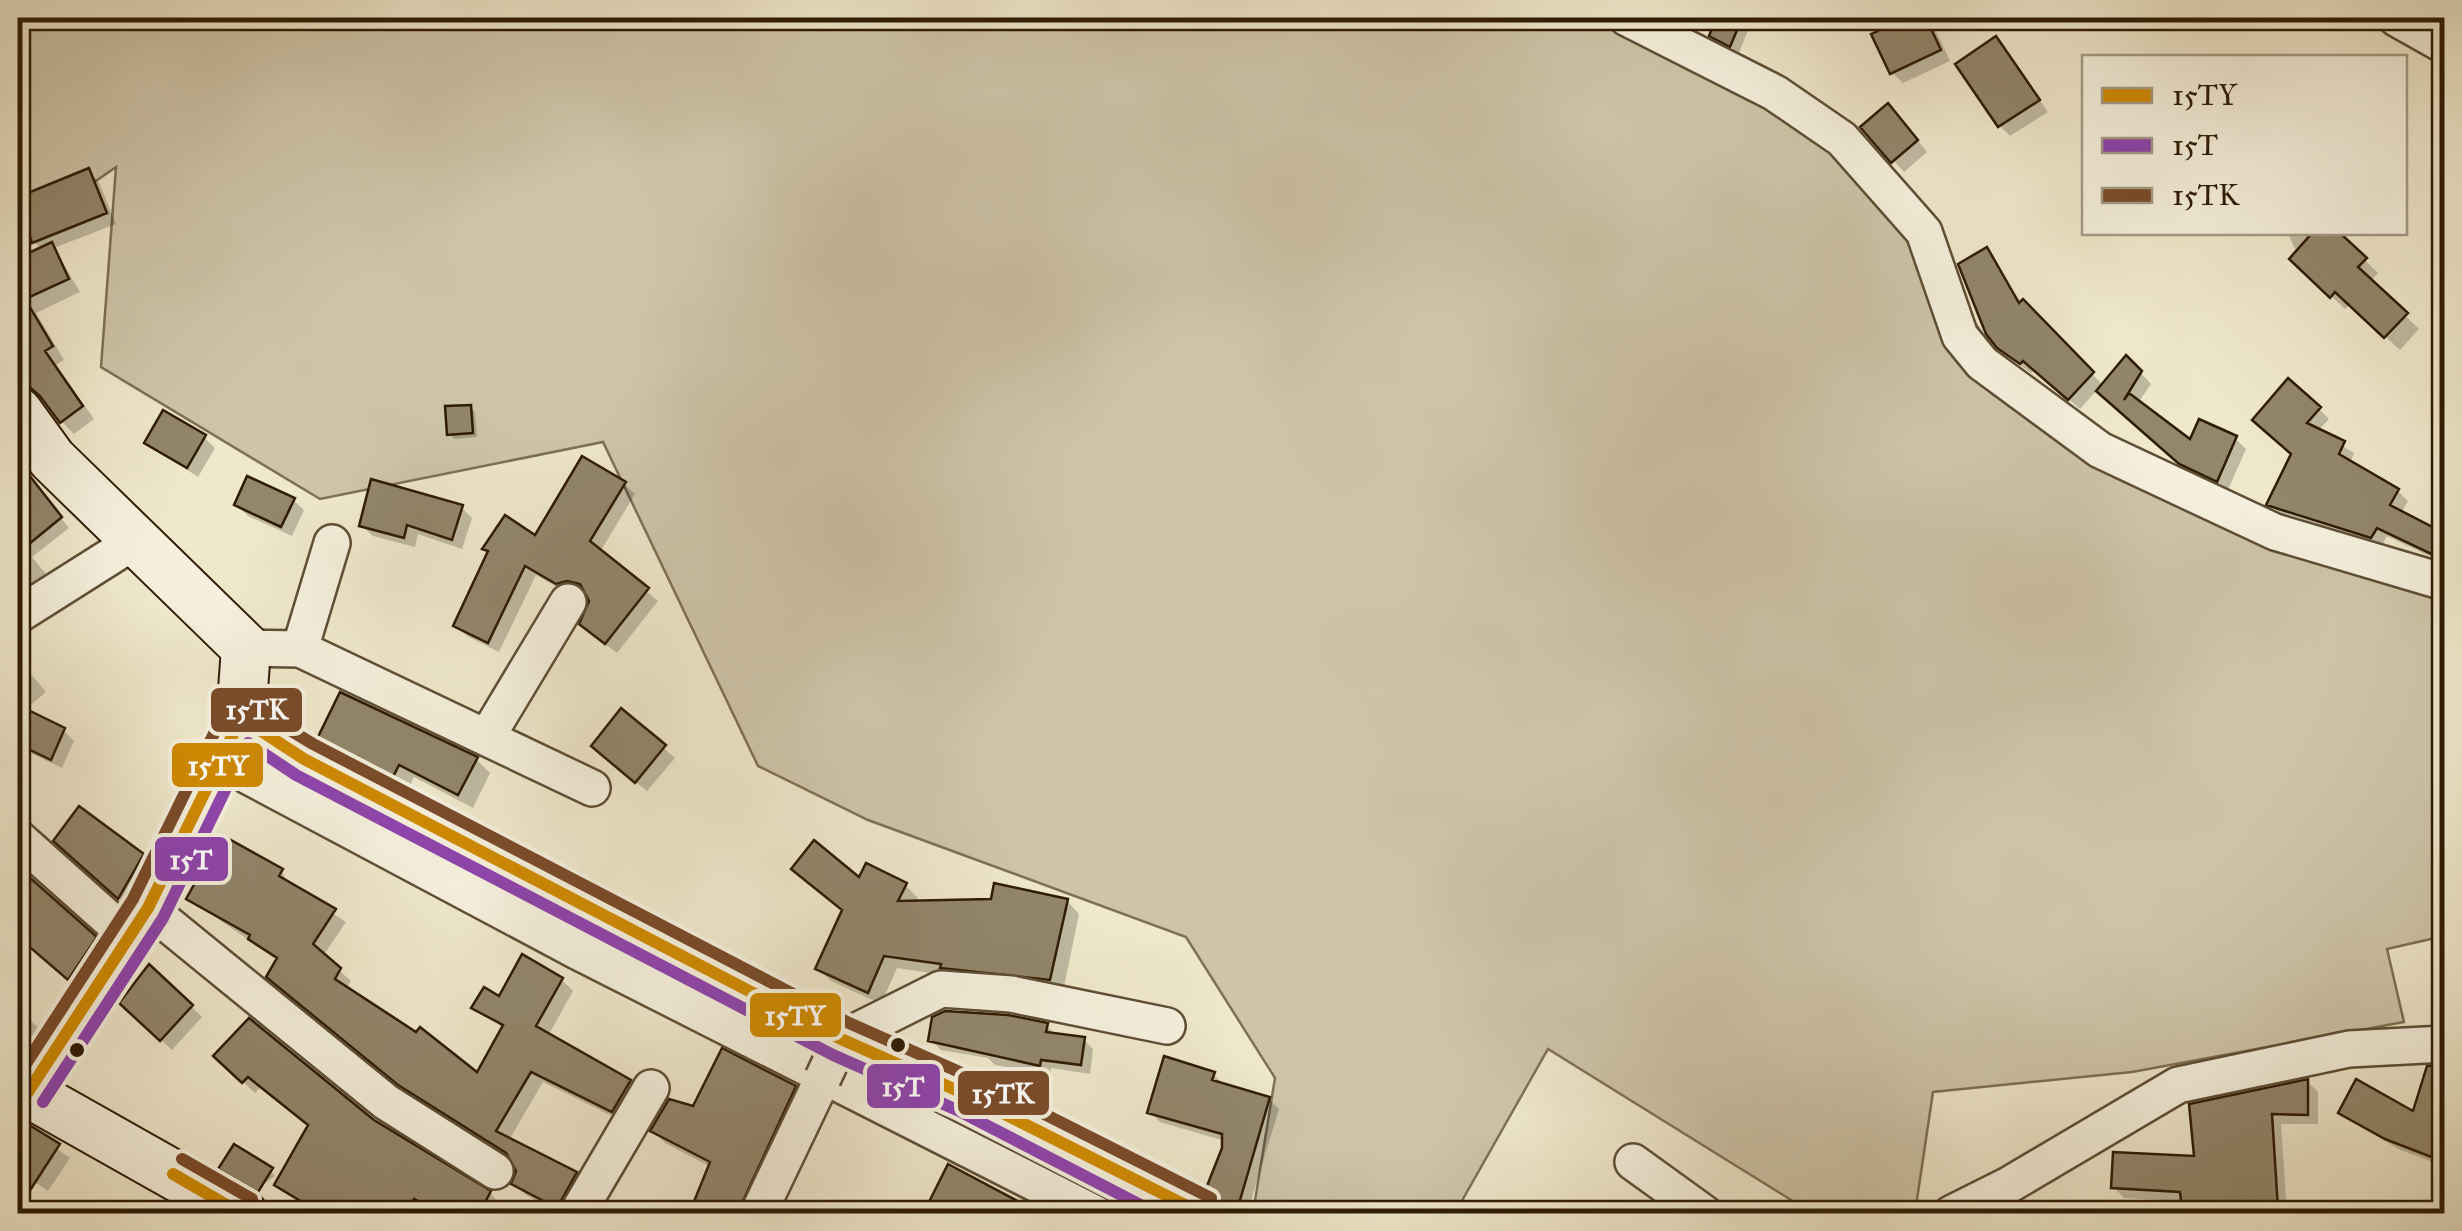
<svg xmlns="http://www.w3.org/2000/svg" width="2462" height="1231" font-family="'IM FELL Great Primer',serif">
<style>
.green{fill:#cec5a9;stroke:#7e7056;stroke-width:2.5}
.shadow{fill:#0003}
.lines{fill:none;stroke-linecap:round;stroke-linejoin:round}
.stream{stroke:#7a6c53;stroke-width:9}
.building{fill:#92866b;stroke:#2e1b04;stroke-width:2.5}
.street-casing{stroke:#5e4e36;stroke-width:40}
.secondary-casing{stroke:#2e1b04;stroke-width:52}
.street{stroke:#f5f0dd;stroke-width:35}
.secondary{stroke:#f5f0dd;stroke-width:48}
.street-bridge-casing{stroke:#5e4e36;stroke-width:40;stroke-linecap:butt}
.street-bridge{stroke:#f5f0dd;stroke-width:35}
.bus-1-casing{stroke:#f5f0dd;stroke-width:20}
.bus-2-casing{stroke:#f5f0dd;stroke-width:20}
.bus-3-casing{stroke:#f5f0dd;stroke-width:20}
.bus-1{stroke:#cf8a01;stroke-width:12}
.bus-2{stroke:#8e44ad;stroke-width:12}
.bus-3{stroke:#7a4b2a;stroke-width:12}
.bus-dot{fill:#2e1b04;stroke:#f5f0dd;stroke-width:4}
.line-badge{stroke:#f5f0dd;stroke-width:4}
.badge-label{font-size:28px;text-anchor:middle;font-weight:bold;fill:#fff}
</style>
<rect width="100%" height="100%" fill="#efe8cb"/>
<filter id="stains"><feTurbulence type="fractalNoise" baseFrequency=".002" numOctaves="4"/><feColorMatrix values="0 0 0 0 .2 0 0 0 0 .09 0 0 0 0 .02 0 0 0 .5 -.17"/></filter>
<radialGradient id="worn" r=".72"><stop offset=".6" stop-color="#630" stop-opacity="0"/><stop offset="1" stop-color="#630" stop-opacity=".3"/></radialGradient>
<path class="green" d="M18,18H1600L1718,71L1867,154L2021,395L2444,597V936L2387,949L2404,1022L2132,1072L1933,1092L1915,1213H1812L1548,1049L1455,1213H1253L1275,1078L1186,937L868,820L758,766L603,442L320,499L101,367L116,167L18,235Z"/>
<path class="shadow" d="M1719,18H1780L1776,29L1752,20L1739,53L1712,35Z
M1875,18H1930L1950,61L1903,83L1892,72Z
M1996,39L2048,112L2010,136L2000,126Z
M1899,117L1927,152L1904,172L1863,127Z
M88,171L99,182L116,224L54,248L80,292L36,313L64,360L56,365L94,419L74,434L18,377V261L42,249L34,242L18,200Z
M2287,232H2336L2378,273L2370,282L2419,329L2400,350L2350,304L2345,309L2306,272Z
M1987,250L2022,304L2104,386L2137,369L2151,384L2138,403L2191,443L2236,439L2246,449L2228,490L2192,474L2098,389L2080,409L2035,370L2031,373L2011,358L1999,346Z
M470,407L475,412L477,437L454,439L450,434Z
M2319,409L2329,419L2318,431L2354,453L2350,463L2398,491L2408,501L2401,513L2444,536V563L2387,536L2381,547L2280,514L2270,504L2294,454L2265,430Z
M204,437L215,448L198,477L147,443Z
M26,475L69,528L32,557L46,574L18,597V522L24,517L18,508V482Z
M624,484L635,494L600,552L658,601L617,653L593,635L587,593L569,594L536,575L499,652L467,636L456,626L490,554L485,549L536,538Z
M293,500L304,510L292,536L248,516L237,505Z
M461,507L472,518L462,549L418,534L415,547L373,536L362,526Z
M26,668L46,692L32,704L18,689V676Z
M18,708L64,731L74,741L62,768L18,747Z
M622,712L675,758L647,791L604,756Z
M319,741L476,759L490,773L473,808L414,777L407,792L333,755Z
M142,856L159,872L135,913L73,857Z
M281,871L291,886L346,922L323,956L351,981L346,989L477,1075L504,1029L475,1007L562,980L573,991L548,1036L630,1082L641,1093L624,1122L543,1082L509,1140L575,1175L587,1186L561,1214L526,1195L514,1184L519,1171L512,1159L413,1096L280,988L278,960L189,899Z
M29,879L106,949L80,989L18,936V895Z
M860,881L905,885L918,898L915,903L1067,901L1079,914L1063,992L897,968L881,1004L831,981L818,968Z
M2444,986V1015L2439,1009Z
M191,1006L202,1017L172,1050L133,1014Z
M18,1010L47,1035L18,1070Z
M1047,1026L1057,1036L1084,1040L1093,1049L1090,1074L1051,1068L1050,1075L995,1065L988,1058L941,1050L931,1040Z
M228,1068L373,1122L490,1193L502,1206L498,1214H318L277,1184L310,1126L261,1087L255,1093Z
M1213,1074L1223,1084L1269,1099L1279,1109L1247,1214H1232L1207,1191L1225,1141L1160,1122L1150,1112Z
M2427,1075L2444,1080V1182L2434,1172L2438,1164L2398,1149L2341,1113L2414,1115Z
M2308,1082L2318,1092V1124H2281L2287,1214H2189L2183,1201L2124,1198L2114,1187L2197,1159Z
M794,1088L807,1100L752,1214H672L679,1203L693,1211L711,1167L665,1143L653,1131L694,1108Z
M18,1121L70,1158L48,1191L18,1171Z
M265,1166L275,1176L254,1191L222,1168Z"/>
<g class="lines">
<path class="stream" d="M275,766L826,1056
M840,1063L1147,1214"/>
</g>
<path class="building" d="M1716,18H1742L1730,47L1709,36Z
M1906,18H1926L1941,50L1890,74L1871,34Z
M1996,36L2040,100L1998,127L1955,64Z
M1888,103L1918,140L1891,163L1860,127Z
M89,168L107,213L32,243L18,197Z
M2313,232H2339L2367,258L2358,267L2408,313L2384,338L2335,292L2330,298L2289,259Z
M52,242L69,279L25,299L53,346L45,351L83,406L60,423L40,396L18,377V258Z
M1987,247L2019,303L2023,299L2094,372L2068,400L2023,361L2020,364L1997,348L1986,334L1958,264Z
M2126,355L2142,371L2124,400L2129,393L2190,439L2199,419L2237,436L2217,482L2179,464L2096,391Z
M2288,378L2321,407L2307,423L2345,441L2339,454L2399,489L2390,505L2444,533V560L2377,528L2371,538L2266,505L2291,454L2252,420Z
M471,405L473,433L447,435L445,406Z
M163,410L206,435L187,468L144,443Z
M582,456L626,482L590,541L649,588L605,644L579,624L589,601L580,584L567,581L556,584L525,566L488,643L453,626L488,551L482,549L505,515L535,535Z
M18,461L62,517L18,553Z
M247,476L295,498L281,527L234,505Z
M371,479L463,505L452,540L407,525L404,538L359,526Z
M340,692L478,757L458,795L399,765L392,779L316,741Z
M18,705L65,728L51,760L18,744Z
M621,708L666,745L635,783L591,746Z
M79,806L144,854L118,899L53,841Z
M222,835L283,869L279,876L336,909L313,944L341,968L335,979L416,1032L420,1027L477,1072L503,1025L471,1008L484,987L499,996L522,954L563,978L536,1026L631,1080L612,1112L531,1072L496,1131L577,1172L557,1208L511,1184L516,1171L506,1153L398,1085L266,977L277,958L248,939L250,935L186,899Z
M814,840L859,877L866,863L907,883L898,901L991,899L994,883L1068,899L1050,980L940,968L941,964L884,956L868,993L815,969L842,910L791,869Z
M28,876L97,937L68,980L18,937V890Z
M149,964L193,1005L160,1041L119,1003Z
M945,1011L1008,1015L1048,1023L1046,1032L1085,1037L1081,1065L1041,1060L1040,1066L928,1041L932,1017Z
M249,1018L374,1120L491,1191L479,1214H442L414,1199L405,1214H322L274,1185L308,1125L248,1077L242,1083L213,1056Z
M722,1048L796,1086L737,1214H689L710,1162L650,1131L669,1099L693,1106Z
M1164,1056L1215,1072L1212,1080L1270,1097L1236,1214L1225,1213L1220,1200L1205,1191L1222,1148V1134L1147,1113Z
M2444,1065V1162L2385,1139L2338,1113L2356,1079L2413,1111L2427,1066Z
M2308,1079V1115L2272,1114L2278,1209L2230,1212L2229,1204L2182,1210L2180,1192L2111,1188L2113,1152L2194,1156L2189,1104Z
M18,1118L60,1144L18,1209Z
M234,1144L273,1168L258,1192L218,1169Z
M948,1164L1042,1214H923Z"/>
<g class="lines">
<defs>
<path id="street" d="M1627,18L1775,93L1842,139L1924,232L1960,336L1982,363L2100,450L2275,532L2444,582
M2396,18L2444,45
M18,615L135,541
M246,648L300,649L592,788
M300,649L332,543
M241,718L304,759L841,1039L965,1094L1170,1200L1204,1214
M488,735L568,602
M220,761L577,951L1096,1214
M18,838L130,938
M148,908L386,1102L495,1171
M841,1039L941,989L1011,994L1167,1026
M1633,1162L1705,1214
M577,1214L651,1088
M758,1214L823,1078
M1951,1214L2007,1186L2178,1085L2349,1049L2444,1044"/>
<path id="secondary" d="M18,412L52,459L246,648L241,718L148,908L28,1092
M18,1087L243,1214"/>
</defs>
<use href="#street" class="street-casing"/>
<use href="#secondary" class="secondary-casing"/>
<use href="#street" class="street"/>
<use href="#secondary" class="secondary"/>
<defs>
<path id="street-bridge" d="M823,1078L841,1039"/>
</defs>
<use href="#street-bridge" class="street-bridge-casing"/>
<use href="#street-bridge" class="street-bridge"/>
<defs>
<path id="bus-1" d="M28,1092L148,908L241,718L304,759L841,1039L965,1094L1203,1214
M173,1174L242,1214"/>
<path id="bus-2" d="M43,1102L163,918L248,743L296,775L833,1055L957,1110L1158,1214"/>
<path id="bus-3" d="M18,1076L133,899L226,709L242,701L313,744L849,1023L973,1078L1211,1198
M182,1159L252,1199"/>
</defs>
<use href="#bus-1" class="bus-1-casing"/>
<use href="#bus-2" class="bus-2-casing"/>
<use href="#bus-3" class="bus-3-casing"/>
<use href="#bus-1" class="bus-1"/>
<use href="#bus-2" class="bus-2"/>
<use href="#bus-3" class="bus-3"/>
</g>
<g class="bus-dot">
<circle cx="898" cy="1045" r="9"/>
<circle cx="77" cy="1050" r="9"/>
</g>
<g class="line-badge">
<rect x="209" y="686" width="95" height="48" rx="10" fill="#7a4b2a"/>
<rect x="170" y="741" width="95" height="48" rx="10" fill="#cf8a01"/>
<rect x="153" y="835" width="77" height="48" rx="10" fill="#8e44ad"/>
<rect x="748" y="991" width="95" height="48" rx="10" fill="#cf8a01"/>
<rect x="865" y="1062" width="77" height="48" rx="10" fill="#8e44ad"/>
<rect x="956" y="1069" width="95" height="48" rx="10" fill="#7a4b2a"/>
</g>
<g class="badge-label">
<text x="257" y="719">15TK</text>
<text x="218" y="775">15TY</text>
<text x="191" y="869">15T</text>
<text x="795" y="1025">15TY</text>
<text x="903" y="1096">15T</text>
<text x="1003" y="1103">15TK</text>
</g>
<rect width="2462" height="1231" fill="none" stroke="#efe8cb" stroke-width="60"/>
<rect x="20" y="20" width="2422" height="1191" fill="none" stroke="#2e1b04" stroke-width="5"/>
<rect x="30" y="30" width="2402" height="1171" fill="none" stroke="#2e1b04" stroke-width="2.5"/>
<rect x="2082" y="55" width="325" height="180" fill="#f5f0dd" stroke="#a59b86" stroke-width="2.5"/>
<rect x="2102" y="88" width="50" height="15" fill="#cf8a01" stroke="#a59b86" stroke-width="2.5"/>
<text x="2172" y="105" font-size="30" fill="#2e1b04">15TY</text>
<rect x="2102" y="138" width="50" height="15" fill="#8e44ad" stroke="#a59b86" stroke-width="2.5"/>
<text x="2172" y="155" font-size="30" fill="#2e1b04">15T</text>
<rect x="2102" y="188" width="50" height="15" fill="#7a4b2a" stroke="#a59b86" stroke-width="2.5"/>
<text x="2172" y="205" font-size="30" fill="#2e1b04">15TK</text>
<rect width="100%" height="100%" filter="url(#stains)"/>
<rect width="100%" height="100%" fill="url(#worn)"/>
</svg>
